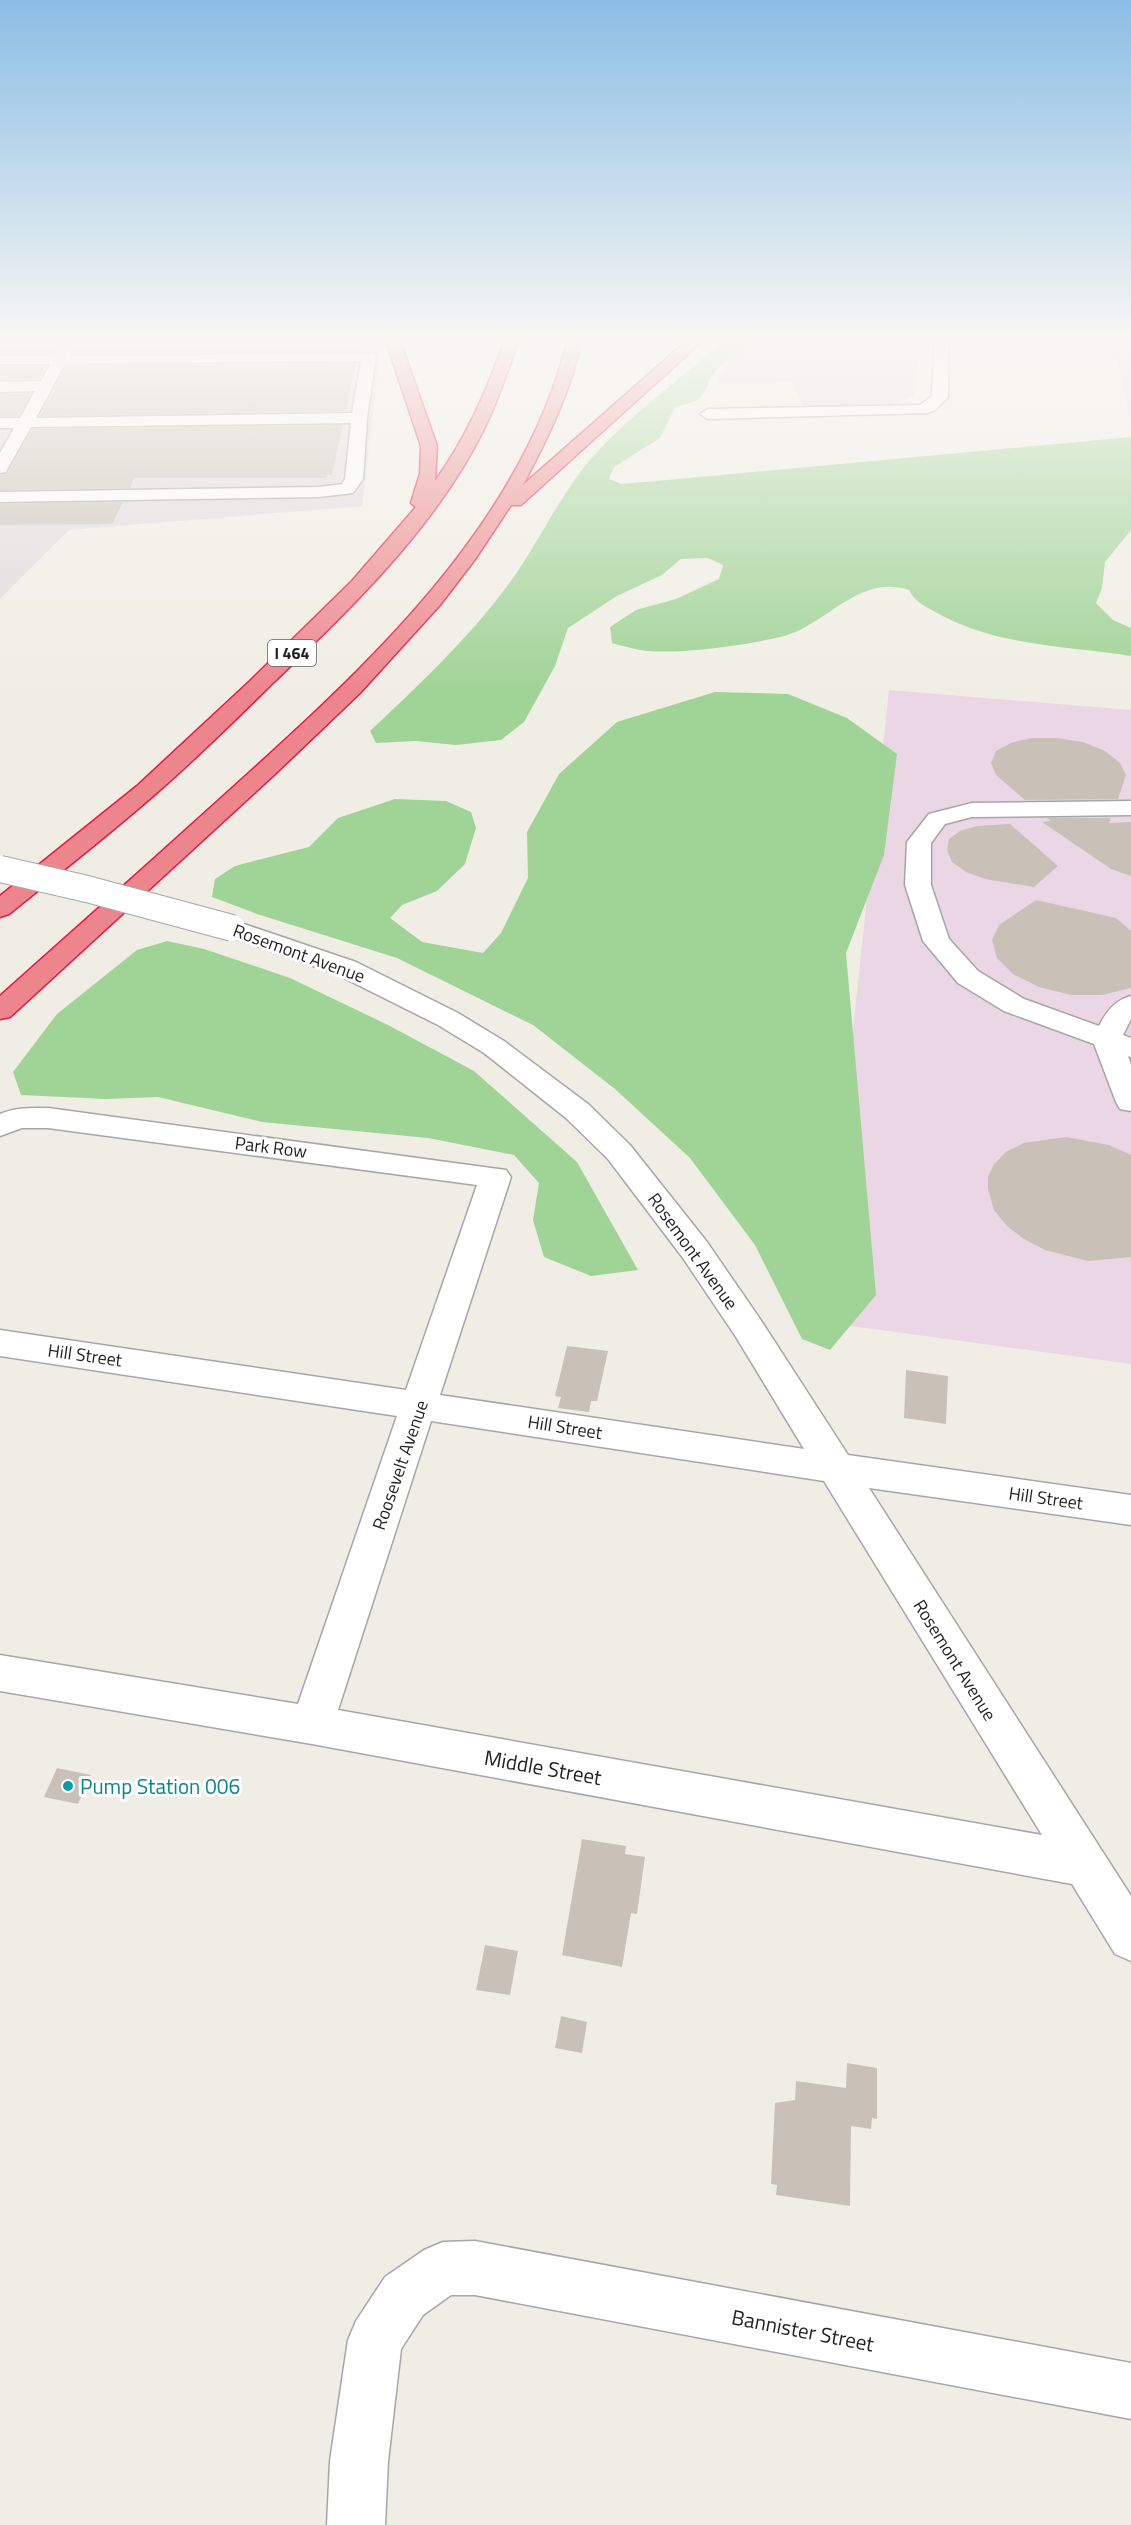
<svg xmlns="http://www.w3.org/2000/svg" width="1131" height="2525" font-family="'Titillium Web',sans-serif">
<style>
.residential{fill:#dddcdc}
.industrial{fill:#ead6e4}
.forest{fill:#a0d396}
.building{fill:#c9c1b7}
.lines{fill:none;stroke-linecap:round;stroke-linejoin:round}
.minor-casing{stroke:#a6a6a6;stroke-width:3}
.highway-casing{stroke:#e81743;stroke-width:3}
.minor{fill:#fff;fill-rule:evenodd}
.highway{fill:#ed868c;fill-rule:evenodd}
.minor-bridge-casing{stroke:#a6a6a6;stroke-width:28;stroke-linecap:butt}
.minor-bridge{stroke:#fff;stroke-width:26}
.culture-dot{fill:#0f9aa8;stroke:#fff;stroke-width:2}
.labels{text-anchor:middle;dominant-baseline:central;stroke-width:6;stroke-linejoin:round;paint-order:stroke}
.shield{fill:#fff;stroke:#626262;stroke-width:1.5}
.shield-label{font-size:16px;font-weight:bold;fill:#1f1f1f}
.street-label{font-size:18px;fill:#1f1f1f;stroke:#fff}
.near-street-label{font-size:21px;fill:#1f1f1f;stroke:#fff}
.near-culture-label{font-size:21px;fill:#0d838f;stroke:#fff;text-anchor:start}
</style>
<rect width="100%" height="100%" fill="#f0eee4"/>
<path class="residential" d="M87,338H372L381,343L362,506L69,530L0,599V393L63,392Z"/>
<path class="industrial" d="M742,338H921L914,396L883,407H803L792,382L717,383V379L732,358Z
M1112,338H1131V423Z
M889,690L1131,710V1364L822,1322Z"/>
<path class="forest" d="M725,338H751C739,358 726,357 714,373C707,381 706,395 697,400C691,403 682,405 675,407L660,438L614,467L609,479L621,484L657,481L1131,437V530L1105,562L1102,588L1096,603L1113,620L1131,628V656C1065,646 996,646 937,613C925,606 915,602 909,590C857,573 826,627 780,637C746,645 682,654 648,651C636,650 623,646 612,643L610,627L636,610L676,599L719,579L723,565L708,558L681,559L662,575L617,596L568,628L555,666L524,722L501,740L456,745L416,741L376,743L370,731C419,685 468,639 508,585C538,545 557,499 590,460C630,414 681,380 725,338Z
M715,692L788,694L847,718L897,754L884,855L846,953L876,1295L830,1350L802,1339L755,1245L690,1158L615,1089L533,1025L397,958L257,914L212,897L215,879L235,866L309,847L338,818L395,799L446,801L471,812L476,828L465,864L437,891L402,905L390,918L422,942L483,953L501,933L528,878L527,832L559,774L617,722Z
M167,941L204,949L290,978L388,1025L474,1071L577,1162L638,1270L591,1276L544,1257L533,1220L539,1183L514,1155L428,1138L262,1122L158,1097L106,1099L21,1095L13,1072L57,1014L137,950Z"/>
<path class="building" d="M0,338H60L58,342H61L54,353L0,354Z
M123,338L305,339H360L358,352L74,353L78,345L77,342L121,341Z
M356,363L346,411L40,416L66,366Z
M0,366H46L40,379L0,380Z
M31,393L19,416H0V394Z
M343,425L332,475H326V478H134L130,488L0,490V475L8,473L32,429Z
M123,502L112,524L0,525V504Z
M1032,738H1057L1083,742L1105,751L1120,763L1126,775L1118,799L1025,800L996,775L991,763L996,751L1011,743Z
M1047,818H1111L1109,823L1131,822V876L1111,869L1042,822L1051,821Z
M1010,824L1058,866L1034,887L985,879L966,872L952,862L947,850L949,839L960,831L977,826Z
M1036,900L1116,918L1131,931V988L1102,995H1071L1039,987L1013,974L997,958L992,940L999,925Z
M1066,1137L1109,1145L1131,1155V1257L1088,1261L1045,1250L1024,1239L1007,1226L994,1210L988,1189V1177L994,1164L1006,1152L1024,1143Z
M567,1346L608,1351L597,1401H591L589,1412L558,1408L561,1397L555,1396Z
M906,1370L948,1376L946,1424L904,1418Z
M57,1768L91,1775L78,1804L44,1797Z
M582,1839L626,1846L625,1854L645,1857L637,1914L631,1913L622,1967L562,1955Z
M485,1945L518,1951L510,1995L476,1990Z
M561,2016L587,2022L582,2053L555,2048Z
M847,2063L877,2068V2119L872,2118L871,2129L851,2126L850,2206L776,2195L777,2185L771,2184L775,2103L795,2100L796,2081L846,2088Z"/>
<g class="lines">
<defs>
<path id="minor" d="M935,338H949L948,397L935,410L928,413L708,419L700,414L708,409L920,405L932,396Z
M69,340L76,344L70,355L374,354L376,357L367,418L363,479L353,493L319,497L0,502V492L319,487L342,484L345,479L351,423L31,427L8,468L6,472L0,473V453L14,428H0V418H20L35,391L0,392V382L41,381L50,364H0V356L55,355L64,341ZM361,361L352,413L36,418L65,364Z
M1131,801V815L972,817L945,824L931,843V885L949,939L978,971L1024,999L1099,1026C1106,1012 1115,1000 1131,996V1019L1123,1035L1131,1038V1057L1128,1056L1131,1065V1111L1120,1109L1116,1102L1094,1044L1004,1011L958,983L923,941L905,885L907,842L929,814L972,803Z
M232,920L356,962L458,1013L504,1041L588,1104L630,1145L707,1242L760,1319L848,1455L1131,1495V1525L869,1488L1131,1896V1961L1115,1954L1072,1884L312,1744L0,1691V1655L298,1704L397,1416L0,1356V1330L406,1390L477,1185L48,1128H22L0,1136V1114C16,1107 31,1108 48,1108L506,1170L511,1177L440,1395L804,1449L736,1337L683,1258L608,1159L566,1118L484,1053L438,1025L336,974L223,934L219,928L223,922ZM431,1421L824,1481L1042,1835L338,1710Z
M475,2241L1131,2363V2419L475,2295H451L423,2315L401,2349L388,2461L385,2525H327L330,2461L348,2340L356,2321L385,2277L424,2250L443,2242Z"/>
<path id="highway" d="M385,338H399L437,446L435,481C467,437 488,389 505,338H519C509,369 499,398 485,427C437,526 353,606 275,681C235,720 195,760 153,796C106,837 57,875 9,914L0,917V896L137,786L250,681L352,581L416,507L411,503L420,474L421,446Z
M568,338H582C571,391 548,438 523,485L690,338H706L521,505H511L476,558L440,605L360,693L274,775L10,1017L0,1019V996C73,931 147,865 220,799C360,673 522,529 568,338Z"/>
</defs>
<use href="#minor" class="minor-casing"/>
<use href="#highway" class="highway-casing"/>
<use href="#minor" class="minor"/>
<use href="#highway" class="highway"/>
<defs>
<path id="minor-bridge" d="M0,869L87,889L232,928"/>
</defs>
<use href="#minor-bridge" class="minor-bridge-casing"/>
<use href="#minor-bridge" class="minor-bridge"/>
</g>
<linearGradient id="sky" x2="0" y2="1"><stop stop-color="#8bbde5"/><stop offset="0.49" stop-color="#f8f7f3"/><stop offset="1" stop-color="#f8f7f3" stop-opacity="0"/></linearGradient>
<rect width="1131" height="692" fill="url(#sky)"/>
<circle class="culture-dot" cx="68" cy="1786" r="6"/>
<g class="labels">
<rect class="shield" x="268" y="640" width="48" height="26" rx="4.5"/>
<g class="shield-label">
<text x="292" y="653">I 464</text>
</g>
<g class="street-label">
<text transform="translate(299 953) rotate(20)">Rosemont Avenue</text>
<text transform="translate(271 1147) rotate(7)">Park Row</text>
<text transform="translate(693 1251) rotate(54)">Rosemont Avenue</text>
<text transform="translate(85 1355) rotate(8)">Hill Street</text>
<text transform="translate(565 1427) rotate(9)">Hill Street</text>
<text transform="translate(400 1465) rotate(-71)">Roosevelt Avenue</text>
<text transform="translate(1046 1498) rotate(8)">Hill Street</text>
<text transform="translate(955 1660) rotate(58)">Rosemont Avenue</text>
</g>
<g class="near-street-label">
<text transform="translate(543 1767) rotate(10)">Middle Street</text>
<text transform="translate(803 2330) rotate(11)">Bannister Street</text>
</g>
<g class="near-culture-label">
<text x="80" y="1786">Pump Station 006</text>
</g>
</g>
</svg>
